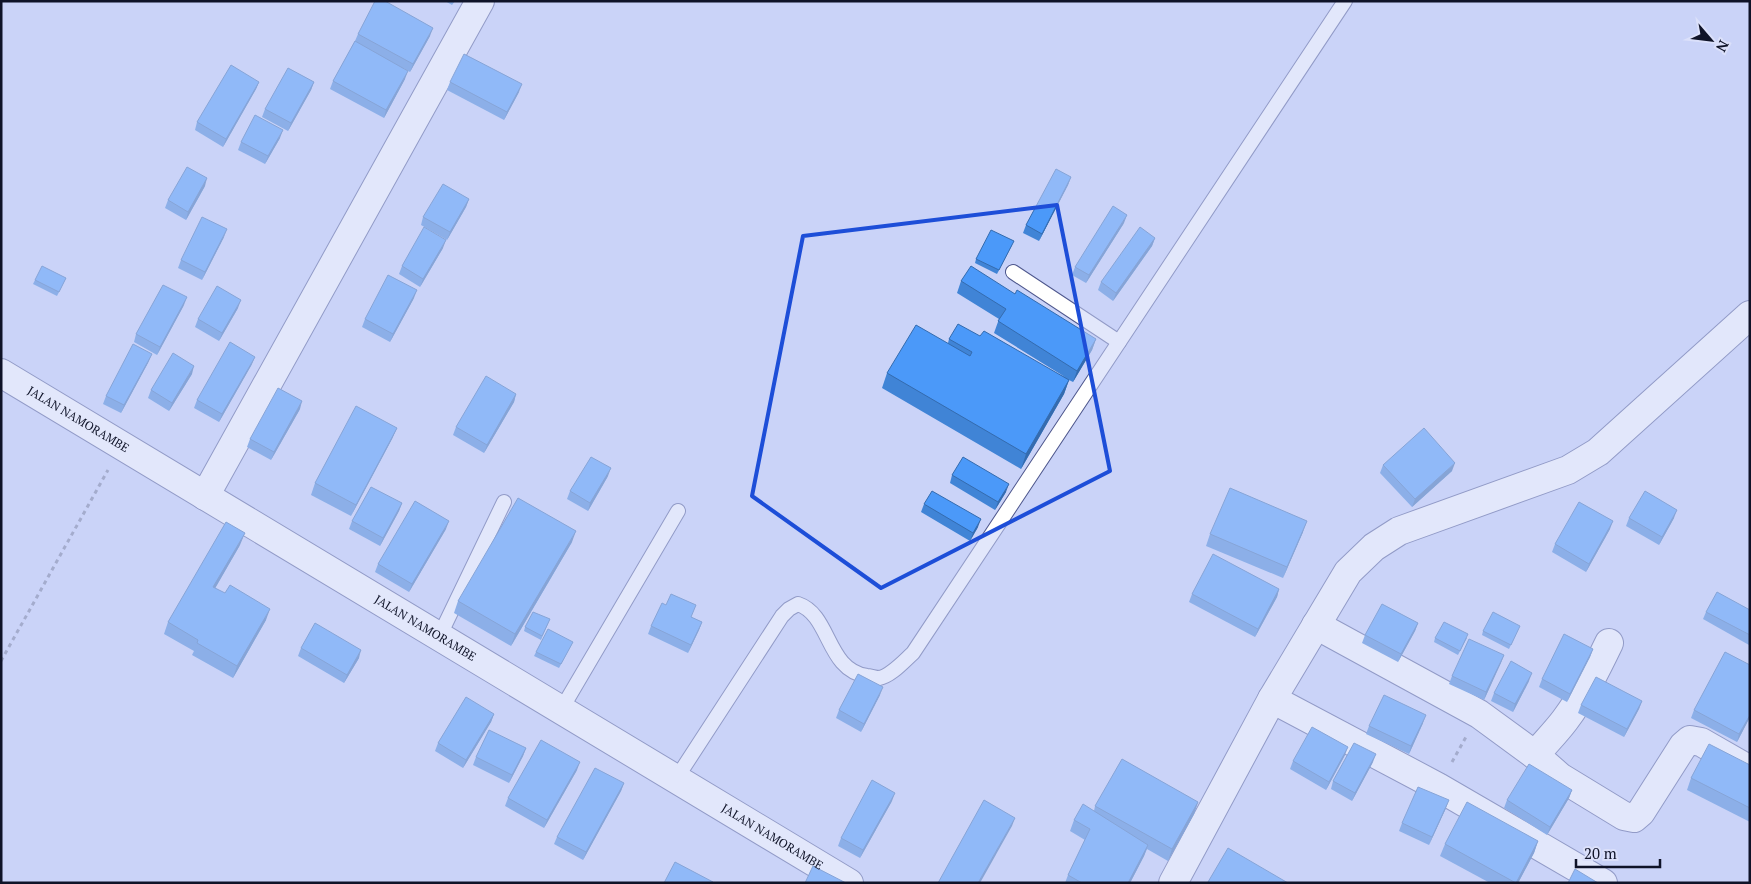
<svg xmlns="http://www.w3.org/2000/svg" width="1751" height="884" font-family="'PT Serif',serif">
  <rect width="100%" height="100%" fill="#cad3f8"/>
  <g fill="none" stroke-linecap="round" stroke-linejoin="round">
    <defs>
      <g id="lane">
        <path d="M1013,272L1119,342"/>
        <path d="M439,637L504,502"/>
        <path d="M561,710L678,511"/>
        <path d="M676,779L782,616L789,609L798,604C831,615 826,670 867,676C870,676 876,678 879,678C891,676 904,661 913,653L1345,1"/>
      </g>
      <g id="street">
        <path d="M205,496L480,1"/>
        <path d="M1316,625L1479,714L1535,755L1560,777L1624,816L1634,818L1641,812L1683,746L1690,740L1701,742L1750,770"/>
        <path d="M1272,699L1438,787L1603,883"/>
        <path d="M1535,755C1545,743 1556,732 1565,720C1583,696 1596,670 1609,643"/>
      </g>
      <g id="secondary">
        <path id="s1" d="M1,373L849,883"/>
        <path d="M1173,883L1272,699L1348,572L1374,547L1399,531L1568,470L1598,452L1750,315"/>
      </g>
    </defs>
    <use href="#lane" stroke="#4e578d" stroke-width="16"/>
    <use href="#street" stroke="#4e578d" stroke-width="30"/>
    <use href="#secondary" stroke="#4e578d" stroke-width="30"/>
    <g stroke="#767c9a" stroke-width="3" stroke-dasharray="4 4" stroke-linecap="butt">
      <path d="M1,661L108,470"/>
      <path d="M1452,762L1466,737"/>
    </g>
    <use href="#lane" stroke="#fff" stroke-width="14"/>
    <use href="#street" stroke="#fff" stroke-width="28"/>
    <use href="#secondary" stroke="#fff" stroke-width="28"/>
  </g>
  <g fill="#4084d6">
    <path d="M445,1H455L452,5Z"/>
    <path d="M358,34L430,36L410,72L403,68L405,79L384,118L330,89L333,81L355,41Z"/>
    <path d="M259,82L256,89L223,147L195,130L197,122Z"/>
    <path d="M314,82L311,90L288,131L262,117L265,109Z"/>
    <path d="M450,82L519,92L504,120L447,90Z"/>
    <path d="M280,138L265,164L238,150L241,142Z"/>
    <path d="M1071,177L1068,185L1039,241L1023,233L1026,225Z"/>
    <path d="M205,186L186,220L165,208L168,200Z"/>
    <path d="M469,199L466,207L447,240L421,225L423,217Z"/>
    <path d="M1124,223L1086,283L1072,275L1075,267Z"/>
    <path d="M224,237L202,280L178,268L181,260Z"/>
    <path d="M1155,238L1152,246L1113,301L1098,290L1101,282Z"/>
    <path d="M1012,245L997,274L975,263L976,259Z"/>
    <path d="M443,248L420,287L399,274L402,266Z"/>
    <path d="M66,278L57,296L33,284L35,280Z"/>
    <path d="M961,281L1015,294L1096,339L1092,350L1073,382L1069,380L1064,394L1021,469L882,388L887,373L948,343L949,339L980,336L1065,377L994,333L999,319L957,293Z"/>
    <path d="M414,298L390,342L362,327L365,319Z"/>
    <path d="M184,305L157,355L134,342L136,334Z"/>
    <path d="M238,308L219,341L195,327L198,319Z"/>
    <path d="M149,361L121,413L103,404L106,396Z"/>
    <path d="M252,364L219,422L194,408L197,400Z"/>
    <path d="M192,374L169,411L148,398L151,390Z"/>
    <path d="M516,394L514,402L484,453L453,435L456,427Z"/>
    <path d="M300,409L271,460L247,447L250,439Z"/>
    <path d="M397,428L392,439L351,516L311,495L315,483Z"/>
    <path d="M1383,465L1452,471L1412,507L1380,473Z"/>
    <path d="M952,475L1006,492L995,510L950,483Z"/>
    <path d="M608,476L588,511L567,499L570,491Z"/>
    <path d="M402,503L399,511L380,546L349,529L352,521Z"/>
    <path d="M924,504L978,527L970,541L921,512Z"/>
    <path d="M1629,518H1674L1659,545L1626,526Z"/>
    <path d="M446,529L409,592L375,572L378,564Z"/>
    <path d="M1610,529L1586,572L1552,552L1555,544Z"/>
    <path d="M1303,532L1283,578L1206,546L1210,534Z"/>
    <path d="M572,542L511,646L454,613L458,601Z"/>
    <path d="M240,545L215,588L266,620L233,678L192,655L194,651L164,634L168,622Z"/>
    <path d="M1279,589L1277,597L1255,637L1189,602L1192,594Z"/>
    <path d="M1750,610L1749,645L1703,619L1706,612Z"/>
    <path d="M691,617L702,622L699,630L688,653L648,634L651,626Z"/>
    <path d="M550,619L541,640L524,631L525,627Z"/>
    <path d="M1418,623L1415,631L1398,662L1362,643L1365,635Z"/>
    <path d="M1518,630L1509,649L1482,635L1483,631Z"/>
    <path d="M1435,638H1467L1458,655L1434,642Z"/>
    <path d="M573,642L559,668L534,656L536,652Z"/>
    <path d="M301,648L359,658L344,683L298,656Z"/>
    <path d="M1593,649L1590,657L1567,702L1539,687L1542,679Z"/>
    <path d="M1504,655L1484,700L1449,684L1452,676Z"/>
    <path d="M1529,681L1513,712L1491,701L1494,693Z"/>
    <path d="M880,695L861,732L836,718L839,710Z"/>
    <path d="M1642,701L1639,709L1624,737L1578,713L1581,705Z"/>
    <path d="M1694,710L1750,717L1737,742L1691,718Z"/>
    <path d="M494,714L491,722L463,768L435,751L438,743Z"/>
    <path d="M1423,723L1409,754L1366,734L1369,726Z"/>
    <path d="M526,748L523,756L509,783L473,765L476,757Z"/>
    <path d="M1345,755L1326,790L1290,769L1293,761Z"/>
    <path d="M1373,762L1352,801L1331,789L1333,781Z"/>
    <path d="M1750,765V822L1687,790L1691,778Z"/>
    <path d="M577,770L544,828L505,806L508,798Z"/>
    <path d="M624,783L621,791L583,860L554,844L557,837Z"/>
    <path d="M1572,790L1569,798L1547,835L1504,808L1507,800Z"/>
    <path d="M892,801L860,858L838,846L841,838Z"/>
    <path d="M1198,802L1194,814L1168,861L1147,849L1144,856L1130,883H1065L1068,875L1085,840L1070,831L1074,820L1094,811L1095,806Z"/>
    <path d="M1446,808L1429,845L1399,831L1402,823Z"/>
    <path d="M1538,841L1534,853L1518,883H1490L1440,856L1445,844Z"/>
  </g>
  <g fill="#346bae">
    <path d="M433,28L430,36L410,72L413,64Z"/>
    <path d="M408,71L405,79L384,118L386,110Z"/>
    <path d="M259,82L256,89L223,147L226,139Z"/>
    <path d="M314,82L311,90L288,131L291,123Z"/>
    <path d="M522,84L519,92L504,120L507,112Z"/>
    <path d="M283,130L280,138L265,164L268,156Z"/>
    <path d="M1071,177L1068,185L1039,241L1042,234Z"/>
    <path d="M207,178L205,186L186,220L188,212Z"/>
    <path d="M469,199L466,207L447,240L450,232Z"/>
    <path d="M1127,215L1124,223L1086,283L1089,275Z"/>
    <path d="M227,229L224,237L202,280L205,272Z"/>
    <path d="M1155,238L1152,246L1113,301L1116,293Z"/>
    <path d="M446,240L443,248L420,287L423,279Z"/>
    <path d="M417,290L414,298L390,342L393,334Z"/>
    <path d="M187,297L184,305L157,355L160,347Z"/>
    <path d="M241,300L238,308L219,341L222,333Z"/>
    <path d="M1096,339L1092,350L1073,382L1077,371Z"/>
    <path d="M152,354L149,361L121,413L124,405Z"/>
    <path d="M255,357L252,364L219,422L222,414Z"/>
    <path d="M194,366L192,374L169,411L172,403Z"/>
    <path d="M1069,380L1064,394L1021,469L1026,454Z"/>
    <path d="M516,394L514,402L484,453L487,445Z"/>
    <path d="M302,401L300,409L271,460L274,452Z"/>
    <path d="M397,428L392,439L351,516L356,505Z"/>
    <path d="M1455,463L1452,471L1412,507L1415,499Z"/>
    <path d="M611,468L608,476L588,511L590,503Z"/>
    <path d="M1009,484L1006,492L995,510L998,502Z"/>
    <path d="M402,503L399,511L380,546L383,538Z"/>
    <path d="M1677,510L1674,518L1659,545L1662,537Z"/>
    <path d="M981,519L978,527L970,541L973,533Z"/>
    <path d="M449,521L446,529L409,592L412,584Z"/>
    <path d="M1307,521L1303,532L1283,578L1287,567Z"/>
    <path d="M1613,521L1610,529L1586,572L1589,564Z"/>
    <path d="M576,531L572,542L511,646L515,634Z"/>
    <path d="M245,533L240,545L209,599L213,587Z"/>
    <path d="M1279,589L1277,597L1255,637L1258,629Z"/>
    <path d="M270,609L266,620L233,678L237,666Z"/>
    <path d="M702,622L699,630L688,653L691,645Z"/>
    <path d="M1418,623L1415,631L1398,662L1401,654Z"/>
    <path d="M1593,649L1590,657L1567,702L1570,694Z"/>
    <path d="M361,650L359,658L344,683L347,675Z"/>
    <path d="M1504,655L1501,663L1484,700L1486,692Z"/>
    <path d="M1532,673L1529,681L1513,712L1515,704Z"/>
    <path d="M883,687L880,695L861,732L864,724Z"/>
    <path d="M1642,701L1639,709L1624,737L1627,729Z"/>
    <path d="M494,714L491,722L463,768L466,760Z"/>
    <path d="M1426,715L1423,723L1409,754L1411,746Z"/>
    <path d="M1750,715V717L1737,742L1739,734Z"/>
    <path d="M1348,747L1345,755L1326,790L1329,782Z"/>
    <path d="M526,748L523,756L509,783L512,775Z"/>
    <path d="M1376,754L1373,762L1352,801L1355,793Z"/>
    <path d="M580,762L577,770L544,828L547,820Z"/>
    <path d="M624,783L621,791L583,860L586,852Z"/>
    <path d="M1572,790L1569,798L1547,835L1550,827Z"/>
    <path d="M895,793L892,801L860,858L863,850Z"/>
    <path d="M1449,800L1446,808L1429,845L1432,837Z"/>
    <path d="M1198,802L1194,814L1168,861L1172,849Z"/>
    <path d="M1015,818L1012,826L980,883H978Z"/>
    <path d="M1538,841L1534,853L1518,883H1516Z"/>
    <path d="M1148,845L1144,856L1130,883H1128Z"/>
  </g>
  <g fill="#4b99f9" stroke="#346bae">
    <path d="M375,1H385L433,28L413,64L358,34Z"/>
    <path d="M355,41L408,71L386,110L333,81Z"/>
    <path d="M464,54L522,84L507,112L450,82Z"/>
    <path d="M231,65L259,82L226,139L197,122Z"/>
    <path d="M288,68L314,82L291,123L265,109Z"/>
    <path d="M255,115L283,130L268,156L241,142Z"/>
    <path d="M187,167L207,178L188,212L168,200Z"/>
    <path d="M1056,169L1071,177L1042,234L1026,225Z"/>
    <path d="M443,184L469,199L450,232L423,217Z"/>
    <path d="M1113,206L1127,215L1089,275L1075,267Z"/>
    <path d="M202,217L227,229L205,272L181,260Z"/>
    <path d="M424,227L446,240L423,279L402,266Z"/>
    <path d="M1140,227L1155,238L1116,293L1101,282Z"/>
    <path d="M991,230L1014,241L999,270L976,259Z"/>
    <path d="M42,266L66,278L59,292L35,280Z"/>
    <path d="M971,266L1015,294L1017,290L1096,339L1077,371L998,321L1006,309L961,281Z"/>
    <path d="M388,275L417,290L393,334L365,319Z"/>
    <path d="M163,285L187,297L160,347L136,334Z"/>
    <path d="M217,286L241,300L222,333L198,319Z"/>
    <path d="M958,324L980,336L984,331L1069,380L1026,454L887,373L916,325L970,356L972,352L949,339Z"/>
    <path d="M230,342L255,357L222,414L197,400Z"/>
    <path d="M133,344L152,354L124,405L106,396Z"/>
    <path d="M173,353L194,366L172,403L151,390Z"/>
    <path d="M486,376L516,394L487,445L456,427Z"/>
    <path d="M278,388L302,401L274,452L250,439Z"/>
    <path d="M356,406L397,428L356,505L315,483Z"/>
    <path d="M1424,428L1455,463L1415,499L1383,465Z"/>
    <path d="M591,457L611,468L590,503L570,491Z"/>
    <path d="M963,457L1009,484L998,502L952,475Z"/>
    <path d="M371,487L402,503L383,538L352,521Z"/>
    <path d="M1230,488L1307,521L1287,567L1210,534Z"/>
    <path d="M932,491L981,519L973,533L924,504Z"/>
    <path d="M1645,491L1677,510L1662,537L1629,518Z"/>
    <path d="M518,498L576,531L515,634L458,601Z"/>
    <path d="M415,501L449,521L412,584L378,564Z"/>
    <path d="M1579,502L1613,521L1589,564L1555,544Z"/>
    <path d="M226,522L245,533L213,587L225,593L230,585L270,609L237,666L197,643L198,640L168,622Z"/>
    <path d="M1213,554L1279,589L1258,629L1192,594Z"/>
    <path d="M1717,592L1750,610V635L1706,612Z"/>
    <path d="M671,594L696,605L691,617L702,622L691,645L651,626L662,603L666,605Z"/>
    <path d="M1382,604L1418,623L1401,654L1365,635Z"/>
    <path d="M533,612L550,619L542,636L525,627Z"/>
    <path d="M1493,612L1520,626L1511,645L1483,631Z"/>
    <path d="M1444,622L1468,634L1460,651L1435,638Z"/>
    <path d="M315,623L361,650L347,675L301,648Z"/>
    <path d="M548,629L573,642L561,664L536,652Z"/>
    <path d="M1564,634L1593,649L1570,694L1542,679Z"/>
    <path d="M1469,639L1504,655L1486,692L1452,676Z"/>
    <path d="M1725,652L1750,665V715L1739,734L1694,710Z"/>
    <path d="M1511,661L1532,673L1515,704L1494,693Z"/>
    <path d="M858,674L883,687L864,724L839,710Z"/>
    <path d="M1596,677L1642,701L1627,729L1581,705Z"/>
    <path d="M1384,695L1426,715L1411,746L1369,726Z"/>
    <path d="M466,697L494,714L466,760L438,743Z"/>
    <path d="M1312,727L1348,747L1329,782L1293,761Z"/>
    <path d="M489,730L526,748L512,775L476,757Z"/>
    <path d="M541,740L580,762L547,820L508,798Z"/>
    <path d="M1354,743L1376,754L1355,793L1333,781Z"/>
    <path d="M1709,744L1750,765V808L1691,778Z"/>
    <path d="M1122,759L1198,802L1172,849L1095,806Z"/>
    <path d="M1529,764L1572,790L1550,827L1507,800Z"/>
    <path d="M595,768L624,783L586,852L557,837Z"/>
    <path d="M872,780L895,793L863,850L841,838Z"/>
    <path d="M1418,787L1449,800L1432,837L1402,823Z"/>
    <path d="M984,800L1015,818L978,883H938Z"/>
    <path d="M1467,802L1538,841L1516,883L1445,844Z"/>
    <path d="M1083,804L1148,845L1128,883H1082L1068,875L1090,829L1074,820Z"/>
    <path d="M1228,848L1288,883H1210L1208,882Z"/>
    <path d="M675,862L713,882V883H664Z"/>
    <path d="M813,866L846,883H805Z"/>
    <path d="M1575,869L1598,883H1568Z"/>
  </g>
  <path d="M0 0H1751V884H0ZM1057,205L1110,471L881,588L752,496L803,236Z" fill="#cad3f8" fill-opacity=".55" fill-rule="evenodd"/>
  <path fill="none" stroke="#1d4ed8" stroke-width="4" stroke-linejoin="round" d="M1057,205L1110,471L881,588L752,496L803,236Z"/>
  <g text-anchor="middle" stroke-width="4" stroke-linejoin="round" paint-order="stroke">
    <g font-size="12" fill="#0f1328" stroke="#dbe0fa">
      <text dy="4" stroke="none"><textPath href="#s1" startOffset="90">JALAN NAMORAMBE</textPath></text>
      <text dy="4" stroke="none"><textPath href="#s1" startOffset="495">JALAN NAMORAMBE</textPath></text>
      <text dy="4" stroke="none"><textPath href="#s1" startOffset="900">JALAN NAMORAMBE</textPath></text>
    </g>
  </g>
  <rect width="1751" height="884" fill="none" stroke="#0f1328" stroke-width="5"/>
  <g transform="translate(1711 40) rotate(118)" stroke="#dbe0fa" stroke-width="4" paint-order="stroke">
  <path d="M0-4L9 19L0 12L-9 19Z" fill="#0f1328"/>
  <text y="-8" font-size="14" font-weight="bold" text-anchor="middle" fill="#0f1328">N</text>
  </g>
  <path d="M1576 859v8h84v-8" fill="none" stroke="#0f1328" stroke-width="2.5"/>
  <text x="1584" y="859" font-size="15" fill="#0f1328" stroke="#dbe0fa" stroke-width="4" paint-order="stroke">20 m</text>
</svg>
